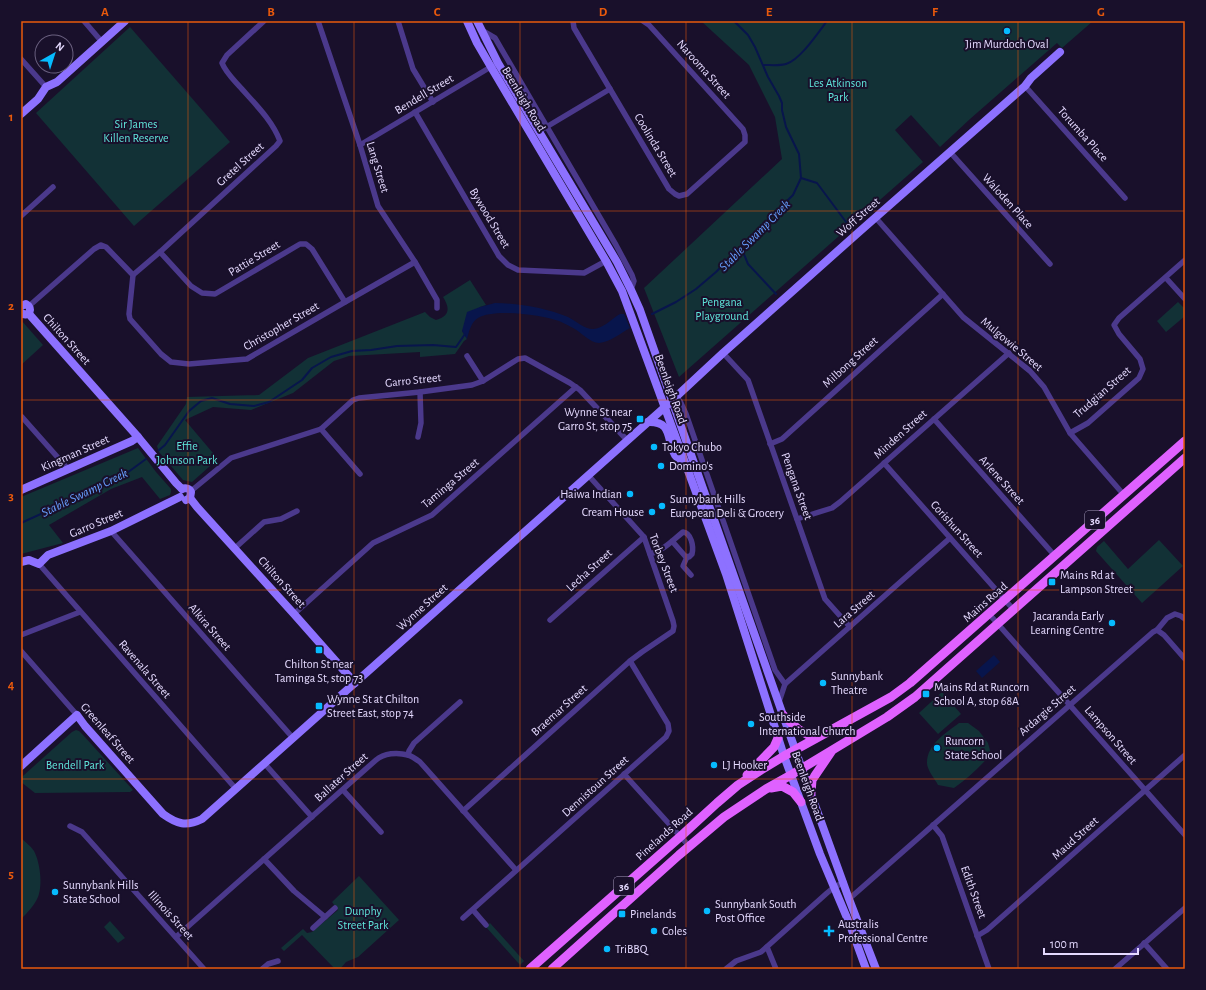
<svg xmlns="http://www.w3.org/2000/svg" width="1206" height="990" font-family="'Alegreya Sans',sans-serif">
  <rect width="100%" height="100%" fill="#19102b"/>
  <g fill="#123136">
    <path d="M701,21H1093L1062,48L1057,43L970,119L940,147L911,115L895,130L923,162L679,377L644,288L782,159L775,117L749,65Z"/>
    <path d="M130,27L230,142L134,226L36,113Z"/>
    <path d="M470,280L486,305L480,307L462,331L467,339L464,341L455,354L420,357V352L349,356L334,361L293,393L251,410L213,407L185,420L218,459L192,482L183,480L159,452L157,446L186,404L187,397L259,395L308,358L425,312L430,317L436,320C450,316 450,308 443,297Z"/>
    <path d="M1178,302L1185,309V316L1166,332L1157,321Z"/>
    <path d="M21,320L43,345L21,365Z"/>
    <path d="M138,448L156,472L171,489V492L170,495L160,499L142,477L111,489L49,525L63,543L21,554V497Z"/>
    <path d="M1159,540L1183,566L1142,603L1096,551L1097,547L1104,541L1128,569Z"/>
    <path d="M942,692L961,714L938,734L919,713Z"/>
    <path d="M959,723H968L979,731L988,743L991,754C980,767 968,778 954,788L938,785C935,779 927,770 927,763C927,744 946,733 959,723Z"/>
    <path d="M76,730L79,731L83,735L133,790L130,792L35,793L21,782V778L24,775L72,732Z"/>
    <path d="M21,838C25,842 31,846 34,851C40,862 43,885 38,897C34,906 28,912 21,919Z"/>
    <path d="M359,876L399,920L358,957L346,962L340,969H335L302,935L284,951L281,948L303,929L307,933L312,932L338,910L332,902Z"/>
    <path d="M110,921L125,938L118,943L104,927Z"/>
    <path d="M490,923L524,961L520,965L486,927Z"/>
  </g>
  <g fill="#08154c">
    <path d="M495,303C518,303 547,308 568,317C576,321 584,329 593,329C603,329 611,319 620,314H624L630,328C621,333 610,342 599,343C590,343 581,332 573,328C569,326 564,323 559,321C542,315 494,308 478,318C471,322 469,332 467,339L462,331L467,312L480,307Z"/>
    <path d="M994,655L1000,662L982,678L976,671Z"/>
  </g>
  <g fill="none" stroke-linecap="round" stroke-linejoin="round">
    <g stroke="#08154c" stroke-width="2">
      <path d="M764,65C771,65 779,66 786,64C800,60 818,33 827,21"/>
      <path d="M801,178L817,183L852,230"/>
      <path d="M741,247L748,264L776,294"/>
      <path d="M652,314L676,302L696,289L716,272L793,195L801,178L799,154L786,127L782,110V103L779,96L768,77L755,47L748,35L734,21"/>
      <path d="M159,450L165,445L189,411L201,401L212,398L230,404L254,406L269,402L302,380L312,368L331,357L352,351L371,350L397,346L433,345L456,347L465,334"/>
      <path d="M21,523L120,478L146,459"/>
    </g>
    <g stroke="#4b398c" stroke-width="5.5">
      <path d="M84,21L102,42"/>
      <path d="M318,21L360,145L378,206L415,262L437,300V308"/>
      <path d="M398,21L413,69L433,102"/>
      <path d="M573,21L574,28L669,189L675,194L679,196L687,194L745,142V135L743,129L649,25L643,21"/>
      <path d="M483,31L495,38L616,245L632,275L634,281L631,290"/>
      <path d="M21,59L46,87"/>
      <path d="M1025,86L1125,198"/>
      <path d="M415,112L499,256L508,265L518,270L584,273L606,261"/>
      <path d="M543,129L610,89"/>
      <path d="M360,145L494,65"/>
      <path d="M950,152L1050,264"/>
      <path d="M21,216L53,187"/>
      <path d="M875,217L963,317L1030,371L1044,387L1070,433L1124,495"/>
      <path d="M160,252L191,286L202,293L215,294L300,244H306L312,249L345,302"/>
      <path d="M133,275L160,252L276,146L280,141C272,120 255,104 241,88C234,80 226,73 222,63L227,55L264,21"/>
      <path d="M1166,278L1185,299"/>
      <path d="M29,306L94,249L101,245L106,247L133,275L129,314L130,319L161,354L171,362L189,364L247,359L345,302L415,262"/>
      <path d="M723,353L748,380L825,599L850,627"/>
      <path d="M467,356L483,381"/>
      <path d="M673,395L680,401L686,414L775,670L785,684"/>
      <path d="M22,417L68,469"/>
      <path d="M934,419L1055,556"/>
      <path d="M321,429L360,474"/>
      <path d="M1070,433L1088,423L1139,378L1143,369L1140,359L1119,334L1114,325L1119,318L1185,260"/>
      <path d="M418,437L421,423L420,392"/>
      <path d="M770,444L782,439L943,294"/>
      <path d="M884,463L1013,609"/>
      <path d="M191,491L231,458L321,429L353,400L359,398L420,392L472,385L483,381L518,359L525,358L570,383L580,390L627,440"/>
      <path d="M797,519L832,508L840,502L1009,353"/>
      <path d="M111,531L293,738"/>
      <path d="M235,548L264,522L281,519L297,511"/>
      <path d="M650,554C664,550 672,541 683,532C691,533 694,546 692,554L689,557L685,556L672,541"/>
      <path d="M687,557L683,566L691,575"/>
      <path d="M39,564L236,789"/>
      <path d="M294,614L373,543L432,515L576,387"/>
      <path d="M989,614L1185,835"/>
      <path d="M550,620L644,537"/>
      <path d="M1157,630L1167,618L1175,614L1181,616L1185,619"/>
      <path d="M21,635L80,612"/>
      <path d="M21,651L77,715"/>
      <path d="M779,702L785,684L950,538"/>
      <path d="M408,755L409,751L414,743L460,702"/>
      <path d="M264,763L312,817"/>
      <path d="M624,774L689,846"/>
      <path d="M343,790L381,832"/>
      <path d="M463,811L630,661L642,652L673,631L674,626L673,621L644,537L588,475"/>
      <path d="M933,825L942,836L989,969"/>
      <path d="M70,826L82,832L204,969"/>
      <path d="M264,859L294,891L325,917"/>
      <path d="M849,899L1153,632L1157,630L1164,635L1185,659"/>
      <path d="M473,910L486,925"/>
      <path d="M463,918L666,737L669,731L668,724L630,661"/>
      <path d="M313,928L335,908"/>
      <path d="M977,936L987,930L1185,755"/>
      <path d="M176,937L376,760C384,753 397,752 408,755C412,756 416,759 420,762L516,870"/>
      <path d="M1144,943L1167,969"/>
      <path d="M767,947L776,969"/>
      <path d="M262,969L268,964L278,961"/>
      <path d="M726,969L736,961L761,952L827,893L833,888L844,882"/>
      <path d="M1115,969L1185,908"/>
    </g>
    <g stroke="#8d71ff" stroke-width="8">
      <path d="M467,21L477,43L491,67L606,261L622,291L726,574L784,756L820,854L850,925L866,969"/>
      <path d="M477,21L498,63L617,262L631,290L640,310L802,769L849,899L876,969"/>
      <path d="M21,114L38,99L46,87L57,82L125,21"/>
      <path d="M21,306L26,304C34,308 29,318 21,313"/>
      <path d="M29,314L138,437L176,483L182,489"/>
      <path d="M648,422C673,421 666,439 675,455C677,458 682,461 685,463"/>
      <path d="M182,489C186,487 190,489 191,492L190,498L186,500"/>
      <path d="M21,490L132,441L138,437"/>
      <path d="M190,498L197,507L294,614L355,683"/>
      <path d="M21,562L29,560L39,564L48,555L111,531L180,497"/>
      <path d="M21,766L77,715L85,726L163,814C177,824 186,827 202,819L665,407L723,353L859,232L1025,86L1031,78L1060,52"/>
    </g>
    <g stroke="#df61ff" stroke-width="9">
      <path d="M783,715L798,729L808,735H821"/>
      <path d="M747,775L774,747L778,738"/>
      <path d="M771,788L782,786L793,792L801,802"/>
      <path d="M811,793L812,780L831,752"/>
      <path d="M530,969L681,836L717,803L738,785L761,770L784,756L891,697L910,683L1185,441"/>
      <path d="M552,969L679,855L724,817L766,789L791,775L887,717L915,697L1185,458"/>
    </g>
    <path stroke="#06bbff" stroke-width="2" stroke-dasharray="6 5" stroke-linecap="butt" d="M1184,21L1185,22"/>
  </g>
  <path fill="none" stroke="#e8590c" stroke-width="1" stroke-opacity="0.55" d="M188,21V969M354,21V969M520,21V969M686,21V969M852,21V969M1018,21V969M21,211H1185M21,400H1185M21,590H1185M21,779H1185"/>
  <g fill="#06bbff" stroke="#19102b" stroke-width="1.5">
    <circle cx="1007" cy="31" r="4"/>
    <rect x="636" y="415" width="8" height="8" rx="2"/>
    <circle cx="654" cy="447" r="4"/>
    <circle cx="661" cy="466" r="4"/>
    <circle cx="630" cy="494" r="4"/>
    <circle cx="662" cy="506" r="4"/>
    <circle cx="652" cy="512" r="4"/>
    <rect x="1048" y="578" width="8" height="8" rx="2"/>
    <circle cx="1112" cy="623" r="4"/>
    <rect x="315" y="646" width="8" height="8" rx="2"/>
    <circle cx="823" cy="683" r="4"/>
    <rect x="922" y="690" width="8" height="8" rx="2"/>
    <rect x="315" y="702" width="8" height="8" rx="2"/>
    <circle cx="751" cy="724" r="4"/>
    <circle cx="937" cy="748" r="4"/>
    <circle cx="714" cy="765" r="4"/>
    <circle cx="55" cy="892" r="4"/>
    <circle cx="707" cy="911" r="4"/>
    <rect x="618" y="910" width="8" height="8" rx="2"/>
    <circle cx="654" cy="931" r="4"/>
    <path d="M827 925h4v4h4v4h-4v4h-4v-4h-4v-4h4z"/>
    <circle cx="607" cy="949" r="4"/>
  </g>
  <g text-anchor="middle" stroke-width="4" stroke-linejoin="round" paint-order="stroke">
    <g fill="#19102b" stroke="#a89dbf" stroke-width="1">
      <rect x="1085" y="511" width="20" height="18" rx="3"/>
      <rect x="614" y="877" width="20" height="18" rx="3"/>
    </g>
    <g font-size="11" font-weight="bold" fill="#e5daff">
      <text x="1095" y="524">36</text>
      <text x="624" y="890">36</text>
    </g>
    <g font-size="12" fill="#e5daff" stroke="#19102b" text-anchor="start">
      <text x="1007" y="48" text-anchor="middle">Jim Murdoch Oval</text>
      <text x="632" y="416" text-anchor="end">Wynne St near<tspan x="632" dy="14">Garro St, stop 75</tspan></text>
      <text x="662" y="451">Tokyo Chubo</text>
      <text x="669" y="470">Domino's</text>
      <text x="622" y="498" text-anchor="end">Haiwa Indian</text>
      <text x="670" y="503">Sunnybank Hills<tspan x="670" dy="14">European Deli &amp; Grocery</tspan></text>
      <text x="644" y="516" text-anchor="end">Cream House</text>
      <text x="1060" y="579">Mains Rd at<tspan x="1060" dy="14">Lampson Street</tspan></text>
      <text x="1104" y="620" text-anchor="end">Jacaranda Early<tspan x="1104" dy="14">Learning Centre</tspan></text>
      <text x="319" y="668" text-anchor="middle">Chilton St near<tspan x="319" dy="14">Taminga St, stop 73</tspan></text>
      <text x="831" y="680">Sunnybank<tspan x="831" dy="14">Theatre</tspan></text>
      <text x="934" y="691">Mains Rd at Runcorn<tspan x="934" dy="14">School A, stop 68A</tspan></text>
      <text x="327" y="703">Wynne St at Chilton<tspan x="327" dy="14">Street East, stop 74</tspan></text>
      <text x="759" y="721">Southside<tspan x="759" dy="14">International Church</tspan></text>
      <text x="945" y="745">Runcorn<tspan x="945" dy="14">State School</tspan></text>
      <text x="722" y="769">LJ Hooker</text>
      <text x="63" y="889">Sunnybank Hills<tspan x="63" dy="14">State School</tspan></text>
      <text x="715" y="908">Sunnybank South<tspan x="715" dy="14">Post Office</tspan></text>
      <text x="630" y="918">Pinelands</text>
      <text x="838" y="928">Australis<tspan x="838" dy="14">Professional Centre</tspan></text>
      <text x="662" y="935">Coles</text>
      <text x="615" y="953">TriBBQ</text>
    </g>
    <g font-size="12" fill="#e5daff" stroke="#19102b">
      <text transform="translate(704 69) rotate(48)" y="4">Narooma Street</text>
      <text transform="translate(424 94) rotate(-31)" y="4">Bendell Street</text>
      <text transform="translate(524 99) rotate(59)" y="4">Beenleigh Road</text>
      <text transform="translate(1083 134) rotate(48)" y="4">Torumba Place</text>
      <text transform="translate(656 145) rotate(59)" y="4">Coolinda Street</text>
      <text transform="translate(240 164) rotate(-42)" y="4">Gretel Street</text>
      <text transform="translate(378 167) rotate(73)" y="4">Lang Street</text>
      <text transform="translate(1008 201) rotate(48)" y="4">Waloden Place</text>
      <text transform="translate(858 217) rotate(-41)" y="4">Woff Street</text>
      <text transform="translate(490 218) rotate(59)" y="4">Bywood Street</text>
      <text transform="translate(254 258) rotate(-31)" y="4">Pattie Street</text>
      <text transform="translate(281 326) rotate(-30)" y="4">Christopher Street</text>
      <text transform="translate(67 339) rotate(48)" y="4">Chilton Street</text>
      <text transform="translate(1012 344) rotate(40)" y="4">Mulgowie Street</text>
      <text transform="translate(850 362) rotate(-42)" y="4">Milbong Street</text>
      <text transform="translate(413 380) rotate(-6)" y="4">Garro Street</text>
      <text transform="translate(671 389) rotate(70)" y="4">Beenleigh Road</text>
      <text transform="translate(1102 392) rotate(-41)" y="4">Trudgian Street</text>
      <text transform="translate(900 434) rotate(-42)" y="4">Minden Street</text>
      <text transform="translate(75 453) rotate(-24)" y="4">Kingman Street</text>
      <text transform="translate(1002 480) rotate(48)" y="4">Arlene Street</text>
      <text transform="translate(450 483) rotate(-40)" y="4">Taminga Street</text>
      <text transform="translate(797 486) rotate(70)" y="4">Pengana Street</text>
      <text transform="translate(96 523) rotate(-23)" y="4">Garro Street</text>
      <text transform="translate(957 529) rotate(48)" y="4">Corishun Street</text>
      <text transform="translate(664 563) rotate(69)" y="4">Torbey Street</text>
      <text transform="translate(589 570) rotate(-42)" y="4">Lecha Street</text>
      <text transform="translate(282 582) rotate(48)" y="4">Chilton Street</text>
      <text transform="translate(985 602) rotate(-41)" y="4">Mains Road</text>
      <text transform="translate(422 607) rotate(-42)" y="4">Wynne Street</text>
      <text transform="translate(854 609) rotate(-41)" y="4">Lara Street</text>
      <text transform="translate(210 627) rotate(49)" y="4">Alkira Street</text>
      <text transform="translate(145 669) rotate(49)" y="4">Ravenala Street</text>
      <text transform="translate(559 710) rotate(-42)" y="4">Braemar Street</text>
      <text transform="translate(1047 710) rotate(-41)" y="4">Ardargie Street</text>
      <text transform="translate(108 733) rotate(49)" y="4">Greenleaf Street</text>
      <text transform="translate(1111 735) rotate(49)" y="4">Lampson Street</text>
      <text transform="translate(341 777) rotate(-42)" y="4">Ballater Street</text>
      <text transform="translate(595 786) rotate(-42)" y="4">Dennistoun Street</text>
      <text transform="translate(808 786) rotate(70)" y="4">Beenleigh Road</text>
      <text transform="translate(664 834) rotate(-42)" y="4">Pinelands Road</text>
      <text transform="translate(1075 838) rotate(-42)" y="4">Maud Street</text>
      <text transform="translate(974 892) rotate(70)" y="4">Edith Street</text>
      <text transform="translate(171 915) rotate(48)" y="4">Illinois Street</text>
    </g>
    <g font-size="12" fill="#5fe6db" stroke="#19102b">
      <text x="838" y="87">Les Atkinson<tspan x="838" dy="14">Park</tspan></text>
      <text x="136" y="128">Sir James<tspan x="136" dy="14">Killen Reserve</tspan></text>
      <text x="722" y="306">Pengana<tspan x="722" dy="14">Playground</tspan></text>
      <text x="187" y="450">Effie<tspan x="187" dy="14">Johnson Park</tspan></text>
      <text x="75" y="769">Bendell Park</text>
      <text x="363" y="915">Dunphy<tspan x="363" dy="14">Street Park</tspan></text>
    </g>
    <g font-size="13" font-style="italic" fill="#689fff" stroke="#19102b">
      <text transform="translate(754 235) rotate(-45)" y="5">Stable Swamp Creek</text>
      <text transform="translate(84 492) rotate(-26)" y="5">Stable Swamp Creek</text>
    </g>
  </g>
  <rect width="1206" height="990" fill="none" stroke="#19102b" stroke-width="44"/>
  <g transform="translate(54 54) rotate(39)"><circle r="19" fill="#19102b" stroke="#6b6180"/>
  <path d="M0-3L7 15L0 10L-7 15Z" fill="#06bbff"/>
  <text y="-6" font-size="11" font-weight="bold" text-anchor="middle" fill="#e5daff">N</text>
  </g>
  <path d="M1044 948v6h94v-6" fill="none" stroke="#e5daff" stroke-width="2"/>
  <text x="1050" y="948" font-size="12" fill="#e5daff" stroke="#19102b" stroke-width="3" paint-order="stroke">100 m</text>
  <rect x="22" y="22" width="1162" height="946" fill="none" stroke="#e8590c" stroke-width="1.5"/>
  <g font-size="13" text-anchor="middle" font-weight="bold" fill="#e8590c">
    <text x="105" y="16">A</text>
    <text x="271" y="16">B</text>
    <text x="437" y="16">C</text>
    <text x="603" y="16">D</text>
    <text x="769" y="16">E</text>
    <text x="935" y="16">F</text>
    <text x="1101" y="16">G</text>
    <text x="11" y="121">1</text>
    <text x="11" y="310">2</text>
    <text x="11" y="500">3</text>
    <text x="11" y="689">4</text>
    <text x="11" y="878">5</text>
  </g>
</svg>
